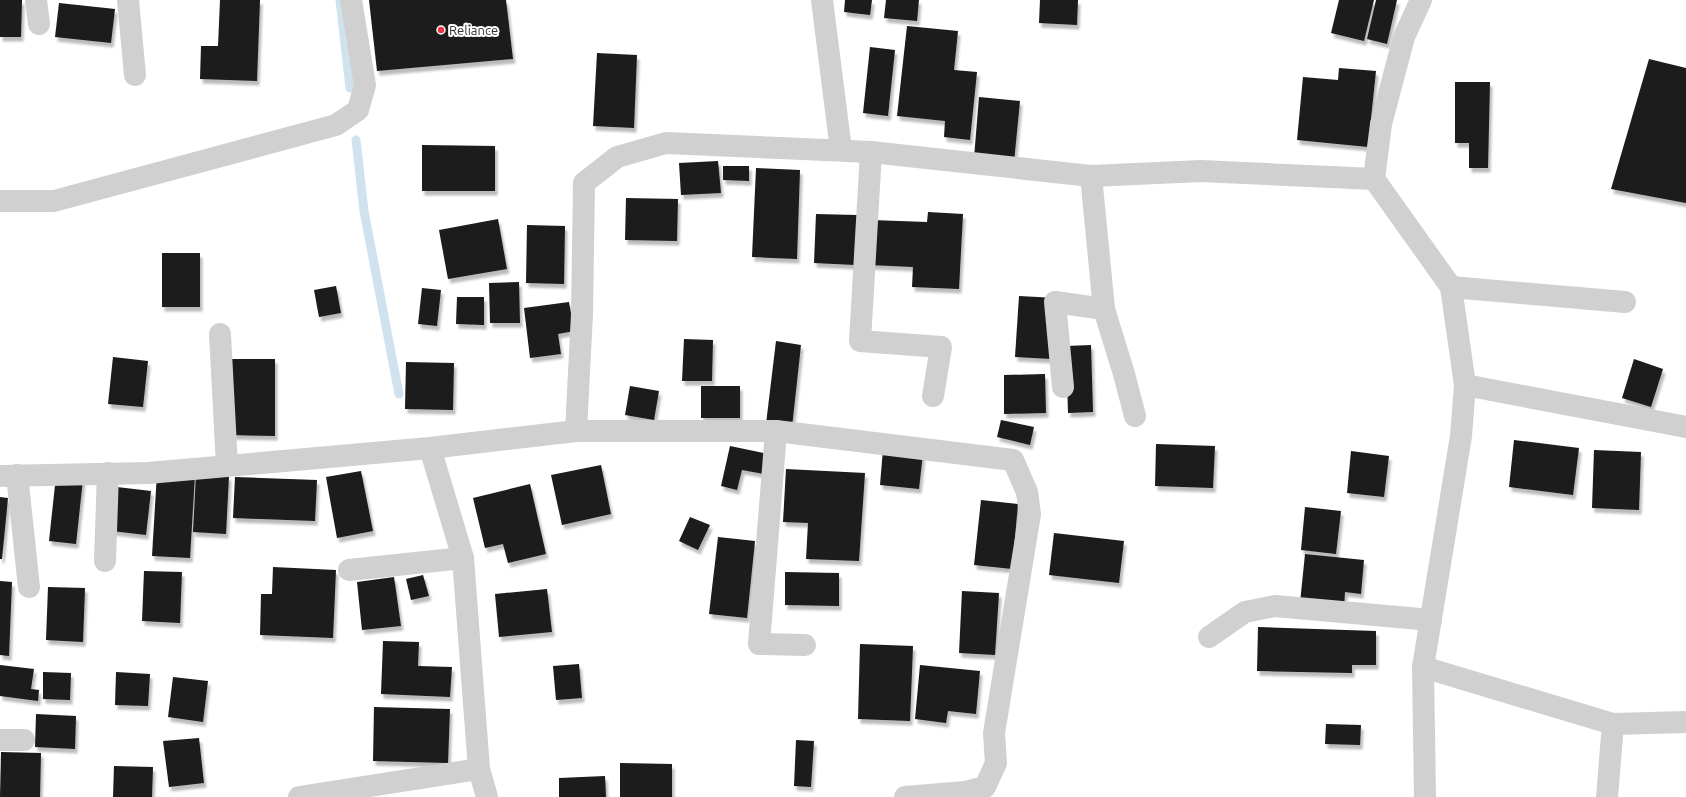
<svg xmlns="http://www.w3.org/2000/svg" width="1686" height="797" font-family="Ubuntu,sans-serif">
  <defs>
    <filter id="shadow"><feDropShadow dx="2.5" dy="4.5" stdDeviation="1" flood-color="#0004"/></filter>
  </defs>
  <rect width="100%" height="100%" fill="#fff"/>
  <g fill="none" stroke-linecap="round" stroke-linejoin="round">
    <g stroke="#cfe2ee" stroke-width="9">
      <path d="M340,0L350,88"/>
      <path d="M356,140L364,211L399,394"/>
    </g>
  </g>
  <g fill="#1a1a1a" filter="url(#shadow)">
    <path d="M0,0H22L21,37H0Z"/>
    <path d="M220,0H260L257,81L200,79L201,46H218Z"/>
    <path d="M369,0H506L513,59L377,71Z"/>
    <path d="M845,0H872L870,15L844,12Z"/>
    <path d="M886,0H919L917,21L884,18Z"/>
    <path d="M1040,0H1078L1077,25L1039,23Z"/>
    <path d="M1339,0H1374L1364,41L1331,33Z"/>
    <path d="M1376,0H1397L1387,44L1367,39Z"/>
    <path d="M59,3L115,9L111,43L55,37Z"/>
    <path d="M907,26L958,31L954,70L977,72L970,140L944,137L945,121L897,116Z"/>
    <path d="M870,47L895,50L888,116L863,113Z"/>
    <path d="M597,53L637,55L634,128L593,126Z"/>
    <path d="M1649,59L1686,68V203L1611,189Z"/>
    <path d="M1339,68L1376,71L1368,147L1297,140L1303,77L1338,80Z"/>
    <path d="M1455,82H1490L1488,168H1469V143H1455Z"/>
    <path d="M979,97L1020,101L1014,162L974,158Z"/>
    <path d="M422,145L495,146V191H422Z"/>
    <path d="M718,161L721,193L681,195L679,163Z"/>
    <path d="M723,166H749V181L723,180Z"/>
    <path d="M756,168L800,170L797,259L752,257Z"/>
    <path d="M626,198L678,199L677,241L625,240Z"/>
    <path d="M928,212L963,214L959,289L912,287L913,267L869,265L871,220L927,222Z"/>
    <path d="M816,214L857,215L855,265L814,263Z"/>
    <path d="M498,219L507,269L448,279L439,230Z"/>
    <path d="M527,225L565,226L564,284L526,283Z"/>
    <rect x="162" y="253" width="38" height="54"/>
    <path d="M519,282L520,323H490L489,283Z"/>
    <path d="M336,286L341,313L319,317L314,290Z"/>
    <path d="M422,288L441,290L437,326L418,324Z"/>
    <path d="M1019,296L1056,298L1052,359L1015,357Z"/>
    <path d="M457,297H484V325L456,324Z"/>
    <path d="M569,302L574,331L558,334L561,354L530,358L524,308Z"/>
    <path d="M684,339L713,340L712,381H682Z"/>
    <path d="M776,341L801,345L792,427L766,424Z"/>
    <path d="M1091,345L1093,412L1068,413L1066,346Z"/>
    <path d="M113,357L148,361L143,407L108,404Z"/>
    <path d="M229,359H275V436L229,435Z"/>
    <path d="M1634,359L1663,369L1651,407L1622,398Z"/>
    <path d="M406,362L454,363L453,410L405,409Z"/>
    <path d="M1045,374L1046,413L1004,414V375Z"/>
    <path d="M630,386L659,391L654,420L625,415Z"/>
    <rect x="701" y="386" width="39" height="32"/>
    <path d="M1001,420L1034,427L1030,445L997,437Z"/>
    <path d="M1514,440L1579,448L1573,495L1509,487Z"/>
    <path d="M1156,444L1215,446L1213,488L1155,486Z"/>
    <path d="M730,446L768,454L764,474L742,470L737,490L721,486Z"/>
    <path d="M883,449L923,453L919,489L880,485Z"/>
    <path d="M1594,450L1641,452L1639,510L1592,508Z"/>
    <path d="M1351,451L1389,456L1384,497L1347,493Z"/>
    <path d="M601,465L611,514L562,525L551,475Z"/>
    <path d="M786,469L865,473L859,561L806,559L808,523L783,522Z"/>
    <path d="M361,471L373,531L337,538L326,477Z"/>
    <path d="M157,473L195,475L190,558L152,556Z"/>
    <path d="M196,474L229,476L226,534L193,532Z"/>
    <path d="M56,476L83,479L76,544L49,541Z"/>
    <path d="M235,477L317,480L315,521L233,518Z"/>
    <path d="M530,484L546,554L508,563L503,544L485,548L473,498Z"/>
    <path d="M117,487L151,491L146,535L112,531Z"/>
    <path d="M0,497L8,498L2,559H0Z"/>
    <path d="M981,500L1018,504L1012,569L974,565Z"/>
    <path d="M1305,507L1341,511L1336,554L1301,550Z"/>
    <path d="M690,517L710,525L698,550L679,541Z"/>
    <path d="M1054,533L1124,541L1119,583L1049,575Z"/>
    <path d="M718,537L755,541L747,618L709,614Z"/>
    <path d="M1305,554L1364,560L1361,594L1345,592L1344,607L1300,603Z"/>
    <path d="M273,567L336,570L333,638L260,635L261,594H272Z"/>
    <path d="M144,571L182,572L180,623L142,621Z"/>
    <path d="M785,572L839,573V606L785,605Z"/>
    <path d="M423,575L429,596L411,600L406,579Z"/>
    <path d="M394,577L401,626L362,630L357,582Z"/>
    <path d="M0,581L12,582L9,656L0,655Z"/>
    <path d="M48,587L85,588L83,642L46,640Z"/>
    <path d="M547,589L552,632L499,637L495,594Z"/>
    <path d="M962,591L999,593L995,655L959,653Z"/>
    <path d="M1258,627L1376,631V665H1352V673L1257,671Z"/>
    <path d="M383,641L419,642L418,666L452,667L450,697L381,694Z"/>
    <path d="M860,644L913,646L910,721L858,719Z"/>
    <path d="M579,664L582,698L556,700L553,666Z"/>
    <path d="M0,665L34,669L31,689L39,690L38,701L0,696Z"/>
    <path d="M920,665L980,671L976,714L948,711L946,723L915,719Z"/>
    <path d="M43,672L71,673L70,700L43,699Z"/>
    <path d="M116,672L150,674L148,706L115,705Z"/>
    <path d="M173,677L208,681L203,722L168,717Z"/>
    <path d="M374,707L450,709L448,763L373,761Z"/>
    <path d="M36,714L76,716L75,749L35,747Z"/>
    <path d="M1326,724L1361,725L1360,745L1325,744Z"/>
    <path d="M199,738L204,783L169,787L163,741Z"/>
    <path d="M796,740L814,741L811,787L794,786Z"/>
    <path d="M1,752L41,753L40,797H0Z"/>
    <path d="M620,763L672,764V797H620Z"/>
    <path d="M114,766L153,767L152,797H113Z"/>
    <path d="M605,776L606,797H559V778Z"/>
  </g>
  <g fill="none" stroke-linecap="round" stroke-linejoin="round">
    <g stroke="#d0d0d0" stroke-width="22">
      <path d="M36,0L39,24"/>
      <path d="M128,0L135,75"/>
      <path d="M822,0L841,150"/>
      <path d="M1421,0L1404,37L1381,124L1374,179L1451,287L1465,385L1461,436L1423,667L1425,797"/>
      <path d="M871,152L860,341L941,347L933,396"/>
      <path d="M1091,176L1104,309L1124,374L1135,416"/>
      <path d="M0,201H54L336,125L358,110L365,85L351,0"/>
      <path d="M1451,287L1625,302"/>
      <path d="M220,334L227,466"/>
      <path d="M1465,385L1686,427"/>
      <path d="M1063,387L1055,302L1104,309"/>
      <path d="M576,431H776L1013,460L1027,492L1030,514L994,733L996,763L985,787L965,792L905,797"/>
      <path d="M776,431L759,644L805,645"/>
      <path d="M430,448L463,558L479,769L487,797"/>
      <path d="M17,475L29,587"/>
      <path d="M0,476L148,473L430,448L576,431L582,314L584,183L617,157L666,143L871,152L1091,176L1201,171L1374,179"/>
      <path d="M105,561L108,473"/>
      <path d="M349,570L463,558"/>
      <path d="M1209,637L1245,612L1275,606L1431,620"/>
      <path d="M1423,667L1613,724L1686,722"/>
      <path d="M0,740H24"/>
      <path d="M299,797L479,769"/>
      <path d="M1607,797L1613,724"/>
    </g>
  </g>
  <circle fill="#e63946" stroke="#fff" stroke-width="1.5" cx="441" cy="30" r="4"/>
  <g text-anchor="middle" stroke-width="4" stroke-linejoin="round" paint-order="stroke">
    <g font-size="13" fill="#333" stroke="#fff" text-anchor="start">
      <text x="449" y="35">Reliance</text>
    </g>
  </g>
</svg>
